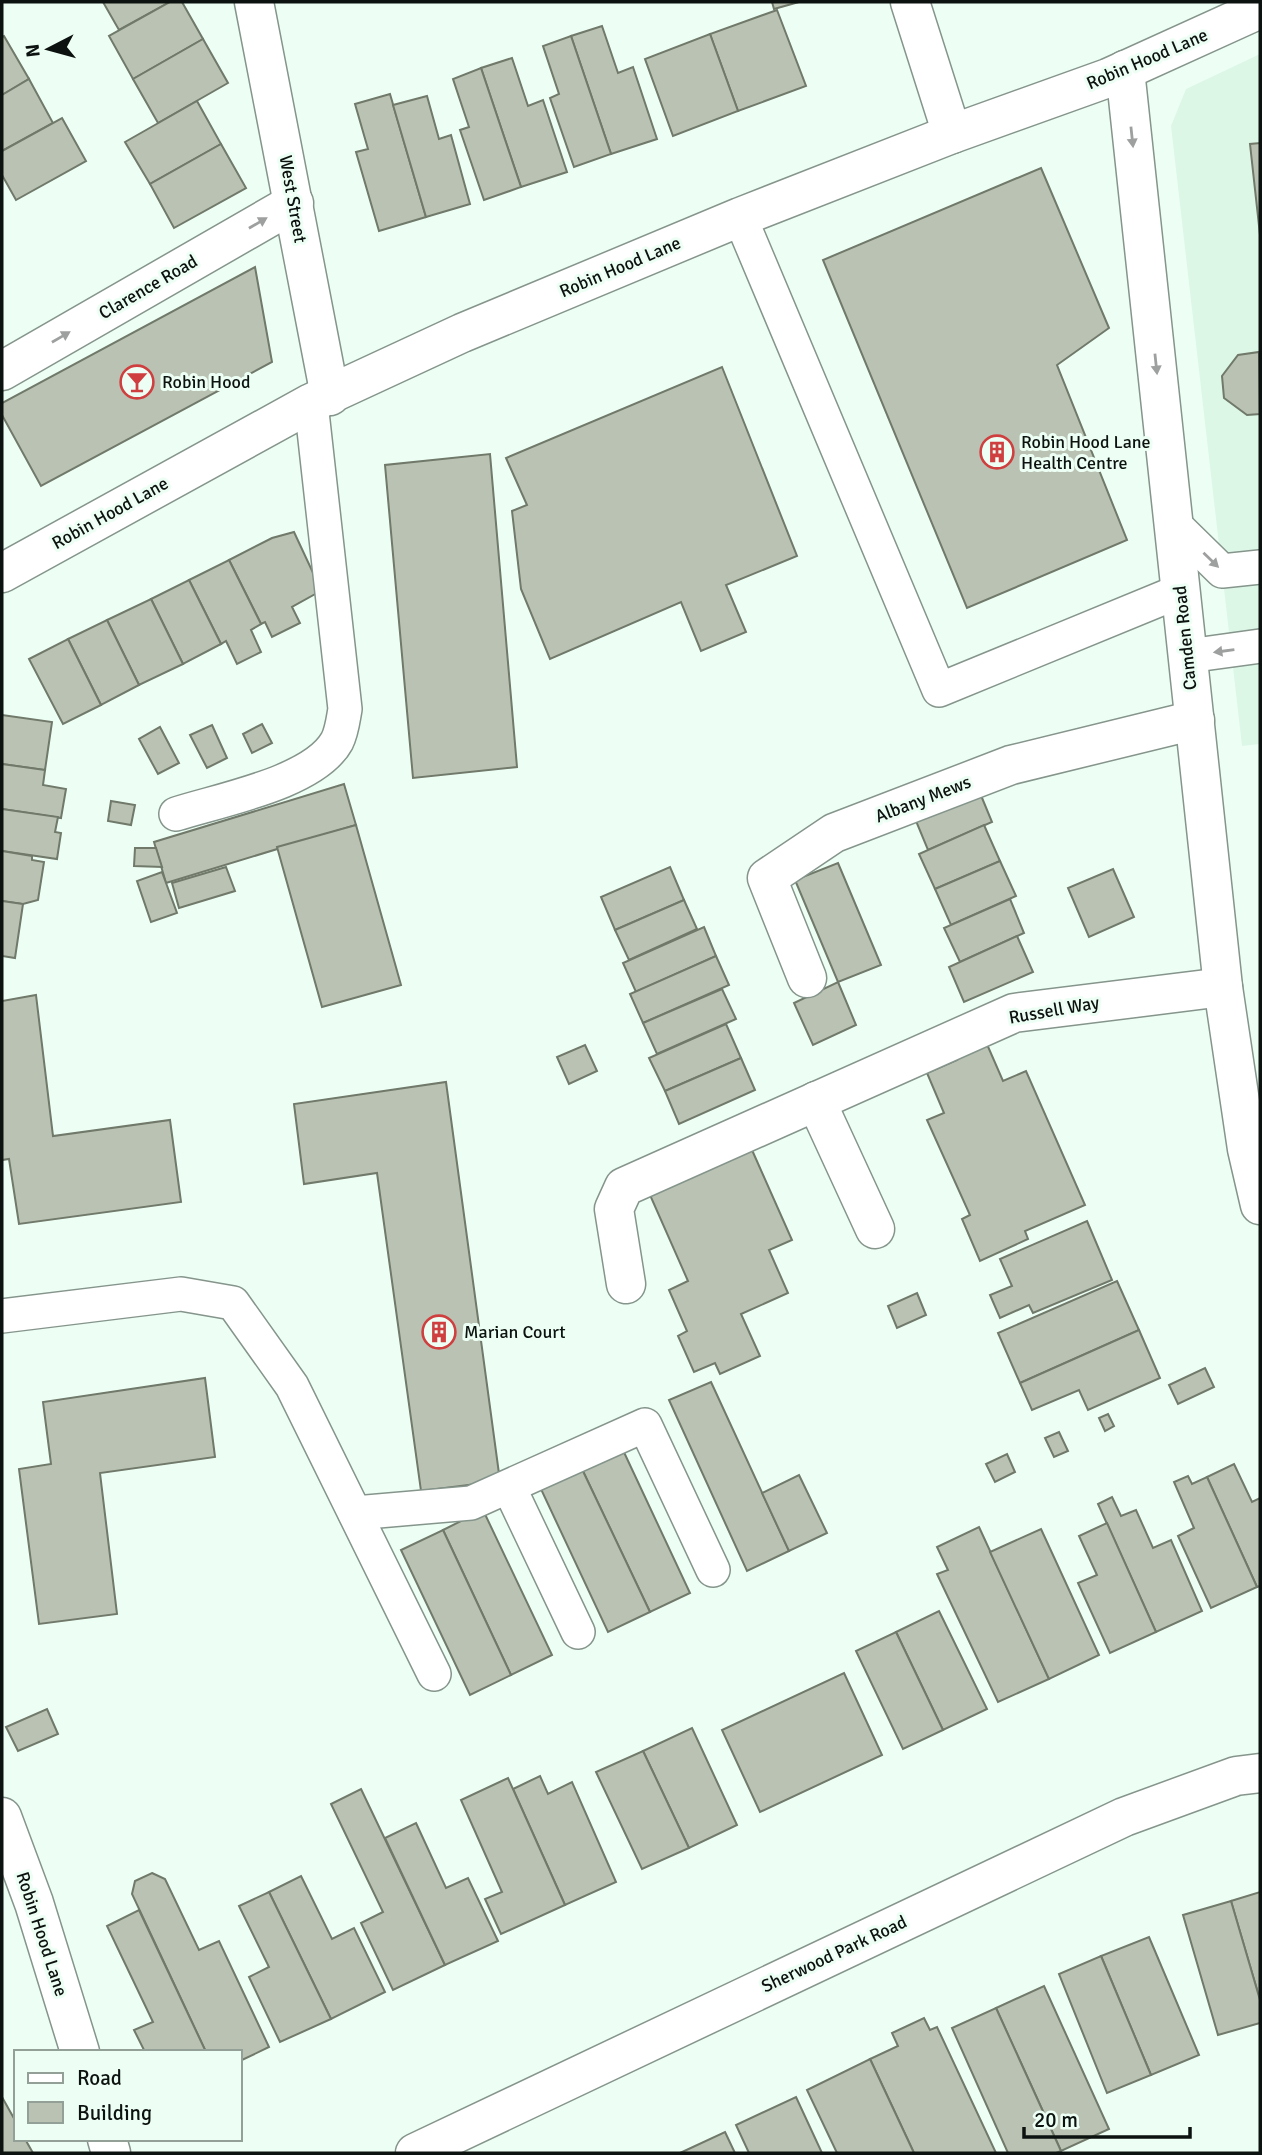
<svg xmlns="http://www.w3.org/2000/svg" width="1262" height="2155" font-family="Signika,sans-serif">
  <rect width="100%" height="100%" fill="#edfff4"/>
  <path fill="#ddf7e7" d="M1260,54V744L1242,746L1171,126L1186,89Z"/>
  <g fill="#bac3b3" stroke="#70796a" stroke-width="2">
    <path d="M103,2H170L119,30Z"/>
    <path d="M170,2H182L203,39L133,79L109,36Z"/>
    <path d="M772,2H799L774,9Z"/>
    <path d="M777,10L806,86L738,111L710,34Z"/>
    <path d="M602,26L618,73L633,67L657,139L611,154L571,36Z"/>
    <path d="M710,34L738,111L673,136L645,59Z"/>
    <path d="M4,36L29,79L2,95V37Z"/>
    <path d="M571,36L611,154L574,167L550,98L559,94L543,46Z"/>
    <path d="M203,39L228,83L158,123L133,79Z"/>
    <path d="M512,58L528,106L543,100L567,172L521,187L481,68Z"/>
    <path d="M481,68L521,187L484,200L460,130L469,127L453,79Z"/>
    <path d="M29,79L53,123L2,151V95Z"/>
    <path d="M390,94L426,217L379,231L356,152L368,149L355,104Z"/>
    <path d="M427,96L439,139L451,135L470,204L426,217L393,105Z"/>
    <path d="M197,101L221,144L150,184L125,142Z"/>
    <path d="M62,118L86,161L16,200L2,175V151Z"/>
    <path d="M1260,143V235L1250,144Z"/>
    <path d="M221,144L246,188L174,228L150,184Z"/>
    <path d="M1041,168L1109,328L1057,365L1127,540L967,608L823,260Z"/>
    <path d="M255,267L272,362L41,486L2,415V403Z"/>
    <path d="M1259,352L1260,414L1247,415L1224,398L1222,376L1238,355Z"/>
    <path d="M722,367L797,556L726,585L746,632L701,651L681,602L550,659L521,589L512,511L527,505L506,458Z"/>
    <path d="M490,454L517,767L413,778L385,465Z"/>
    <path d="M294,532L315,577L317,593L292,607L300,623L272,637L265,622L261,624L229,560L272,538Z"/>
    <path d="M229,560L261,624L251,630L261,652L237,664L226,641L221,644L189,580Z"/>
    <path d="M189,580L221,644L183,664L151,599Z"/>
    <path d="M151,599L183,664L139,685L107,620Z"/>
    <path d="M107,620L139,685L101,705L68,639Z"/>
    <path d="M68,639L101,705L63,724L29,659Z"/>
    <path d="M2,715L52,722L45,770L2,764Z"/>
    <path d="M262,724L272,743L252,753L243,734Z"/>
    <path d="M212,725L227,758L207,768L190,735Z"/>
    <path d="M160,727L179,763L158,774L139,739Z"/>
    <path d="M2,764L45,770L43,785L66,789L61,818L2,809Z"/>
    <path d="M344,784L356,825L166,883L154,842Z"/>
    <path d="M980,793L992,822L928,850L916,821Z"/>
    <path d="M111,801L135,805L131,825L108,821Z"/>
    <path d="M2,809L58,817L55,832L61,833L57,859L2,851Z"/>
    <path d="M356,825L401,985L322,1007L277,847Z"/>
    <path d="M984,825L1000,861L935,889L919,854Z"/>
    <path d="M135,848H156L162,867L134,866Z"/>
    <path d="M2,851L32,856V860L44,862L38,900L23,904L2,901Z"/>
    <path d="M1000,861L1016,896L951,925L935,889Z"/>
    <path d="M838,863L881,965L838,982L795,880Z"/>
    <path d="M226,867L235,891L179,908L172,883Z"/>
    <path d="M670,867L684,900L615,930L601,897Z"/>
    <path d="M1113,869L1134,917L1089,937L1068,888Z"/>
    <path d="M162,872L177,913L151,922L137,881Z"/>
    <path d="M1010,899L1024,933L960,962L944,928Z"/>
    <path d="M684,900L697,929L629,960L615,930Z"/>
    <path d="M2,901L23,904L15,958L2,956Z"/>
    <path d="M704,927L716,956L636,992L623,963Z"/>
    <path d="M1017,936L1033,972L964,1002L949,967Z"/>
    <path d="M716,956L729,985L643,1023L630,994Z"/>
    <path d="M838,982L856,1025L813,1045L794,1003Z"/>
    <path d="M722,989L736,1019L657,1054L643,1023Z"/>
    <path d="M36,995L53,1136L170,1120L181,1202L19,1224L9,1159L2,1160V1001Z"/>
    <path d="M726,1024L741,1058L665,1091L649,1058Z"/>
    <path d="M986,1042L1003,1081L1026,1071L1085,1205L1025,1231L1028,1239L980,1261L962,1219L970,1215L927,1120L944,1113L927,1073L957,1060L955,1055Z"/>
    <path d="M585,1045L597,1071L569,1084L557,1057Z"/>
    <path d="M741,1058L755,1090L679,1124L665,1091Z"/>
    <path d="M446,1082L500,1481L421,1491L377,1173L304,1184L294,1104Z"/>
    <path d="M752,1150L792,1240L769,1250L788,1293L741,1314L760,1356L720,1374L715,1363L694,1372L678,1336L687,1331L669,1290L688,1281L650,1195Z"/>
    <path d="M1087,1221L1112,1280L1033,1313L1029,1305L1000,1318L990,1295L1012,1286L1000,1259Z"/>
    <path d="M1117,1281L1139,1330L1020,1383L998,1333Z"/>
    <path d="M917,1293L926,1315L897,1328L888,1306Z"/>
    <path d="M1139,1330L1160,1378L1088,1410L1079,1390L1032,1410L1020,1383Z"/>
    <path d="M1205,1368L1214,1387L1178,1404L1169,1385Z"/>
    <path d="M205,1378L215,1457L100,1473L117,1614L39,1624L19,1469L51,1464L43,1402Z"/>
    <path d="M711,1382L789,1551L747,1571L669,1400Z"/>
    <path d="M1108,1414L1114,1426L1105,1431L1099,1418Z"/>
    <path d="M1059,1432L1068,1451L1054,1457L1045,1438Z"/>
    <path d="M622,1448L690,1593L650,1612L581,1467Z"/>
    <path d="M1007,1454L1015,1472L995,1482L986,1464Z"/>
    <path d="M1234,1464L1252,1502L1260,1498V1586L1257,1587L1207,1477Z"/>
    <path d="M581,1467L650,1612L608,1632L540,1487Z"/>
    <path d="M799,1475L827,1533L789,1551L762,1493Z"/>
    <path d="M1188,1476L1192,1484L1207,1477L1257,1587L1211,1608L1178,1536L1194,1528L1174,1482Z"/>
    <path d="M1112,1497L1121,1516L1136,1510L1153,1548L1171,1540L1202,1611L1156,1632L1098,1504Z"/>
    <path d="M483,1510L552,1655L511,1675L443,1530Z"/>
    <path d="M1107,1523L1156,1632L1110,1653L1078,1583L1097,1575L1079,1536Z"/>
    <path d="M979,1527L1049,1679L998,1702L937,1574L948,1570L937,1547Z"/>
    <path d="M1041,1529L1099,1655L1049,1679L990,1552Z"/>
    <path d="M443,1530L511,1675L470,1695L401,1550Z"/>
    <path d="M939,1611L987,1709L943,1730L896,1632Z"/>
    <path d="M896,1632L943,1730L903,1749L856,1651Z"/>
    <path d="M844,1673L882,1755L760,1812L722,1730Z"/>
    <path d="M47,1709L58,1734L18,1751L6,1727Z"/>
    <path d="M692,1728L737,1825L689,1848L643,1751Z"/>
    <path d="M643,1751L689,1848L642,1869L596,1772Z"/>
    <path d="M540,1776L548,1794L572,1782L616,1882L565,1905L513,1789Z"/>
    <path d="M508,1778L565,1905L501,1934L485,1899L502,1892L461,1800Z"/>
    <path d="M361,1789L445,1965L393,1990L361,1923L383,1912L331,1804Z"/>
    <path d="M416,1823L446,1888L468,1878L498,1941L445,1965L385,1838Z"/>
    <path d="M152,1873L165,1879L199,1950L219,1941L269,2047L240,2061V2052H206L132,1894L135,1881Z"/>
    <path d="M301,1876L332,1939L354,1928L385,1992L331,2019L269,1892Z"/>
    <path d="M269,1892L331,2019L280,2042L249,1977L269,1967L239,1906Z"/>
    <path d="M1260,1892V2000L1231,1901Z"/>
    <path d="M1231,1901L1260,2000V2023L1218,2035L1183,1915Z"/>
    <path d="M139,1910L206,2052H145L134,2030L153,2022L107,1926Z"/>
    <path d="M1149,1937L1199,2055L1151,2075L1101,1956Z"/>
    <path d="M1101,1956L1151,2075L1107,2093L1059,1974Z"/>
    <path d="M1044,1986L1109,2129L1061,2151L996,2008Z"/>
    <path d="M996,2008L1061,2151L1056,2153H1008L952,2028Z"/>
    <path d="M924,2018L930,2030L937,2027L996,2153H914L870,2059L898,2046L892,2033Z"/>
    <path d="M870,2059L914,2153H837L807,2090Z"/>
    <path d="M2,2097L16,2122V2139H25L33,2153H2Z"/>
    <path d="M796,2097L822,2153H749L736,2125Z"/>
    <path d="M725,2132L735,2153H680Z"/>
  </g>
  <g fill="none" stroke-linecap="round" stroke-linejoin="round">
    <defs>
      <g id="service">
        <path d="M740,217L939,690L1180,591"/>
        <path d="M1173,523L1222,571L1260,567"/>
        <path d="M1188,656L1260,646"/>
        <path d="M176,814C219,800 314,783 337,741C342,731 343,720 345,709L311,403"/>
        <path d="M2,1316L181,1294L233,1303L292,1386L434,1674"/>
        <path d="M509,1487L578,1632"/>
        <path d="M355,1513L471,1503L645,1425L713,1570"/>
      </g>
      <g id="minor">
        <path d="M254,2L330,396"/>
        <path d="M910,2L952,134"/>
        <path d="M1125,70L1223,987L1247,1149L1260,1205"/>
        <path d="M2,371L294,203"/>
        <path d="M2,573L311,403L462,333L740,217L952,134L1108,78L1260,9"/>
        <path d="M807,978L767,878L834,833L1011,765L1195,720"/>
        <path d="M816,1101L875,1229"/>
        <path d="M626,1284L614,1209L624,1187L1014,1013L1223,987"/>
        <path d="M2,1817L34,1903L80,2052"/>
        <path d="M107,2139L111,2153"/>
        <path d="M415,2153L1124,1817L1236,1776L1260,1773"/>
      </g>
    </defs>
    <use href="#service" stroke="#85958c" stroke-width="36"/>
    <use href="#minor" stroke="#85958c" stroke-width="41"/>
    <use href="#service" stroke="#fff" stroke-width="33"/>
    <use href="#minor" stroke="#fff" stroke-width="38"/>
  </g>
  <defs><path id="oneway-solid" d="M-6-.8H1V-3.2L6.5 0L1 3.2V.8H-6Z" transform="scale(1.75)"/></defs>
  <g fill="#9ea09f">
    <use href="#oneway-solid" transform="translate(1132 137) rotate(84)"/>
    <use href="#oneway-solid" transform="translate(258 223) rotate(-30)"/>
    <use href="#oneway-solid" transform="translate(61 337) rotate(-30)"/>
    <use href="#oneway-solid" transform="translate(1156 364) rotate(84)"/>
    <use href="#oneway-solid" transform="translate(1211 560) rotate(44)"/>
    <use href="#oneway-solid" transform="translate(1224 651) rotate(172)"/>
  </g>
  <defs>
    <symbol id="bar-ring" viewBox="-11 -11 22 22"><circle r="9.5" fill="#edfff4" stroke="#cf3f40" stroke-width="1.5"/><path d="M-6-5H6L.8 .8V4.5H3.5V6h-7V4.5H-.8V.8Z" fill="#cf3f40"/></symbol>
    <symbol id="building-ring" viewBox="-11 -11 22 22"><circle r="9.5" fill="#edfff4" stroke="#cf3f40" stroke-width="1.5"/><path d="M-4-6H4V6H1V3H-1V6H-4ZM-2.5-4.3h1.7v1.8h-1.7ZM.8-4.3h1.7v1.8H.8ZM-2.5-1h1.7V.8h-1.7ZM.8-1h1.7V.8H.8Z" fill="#cf3f40"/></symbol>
  </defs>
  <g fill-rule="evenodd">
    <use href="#bar-ring" x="118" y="363" width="38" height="38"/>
    <use href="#building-ring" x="978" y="433" width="38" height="38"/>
    <use href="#building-ring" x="420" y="1313" width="38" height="38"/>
  </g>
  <g text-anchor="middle" stroke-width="6" stroke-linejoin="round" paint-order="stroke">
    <g font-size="18" fill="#0c120f" stroke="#edfff4">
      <text transform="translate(1147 59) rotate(-23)" y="6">Robin Hood Lane</text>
      <text transform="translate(293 199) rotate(80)" y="6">West Street</text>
      <text transform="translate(620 267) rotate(-23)" y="6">Robin Hood Lane</text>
      <text transform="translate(148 287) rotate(-30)" y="6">Clarence Road</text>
      <text transform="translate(110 513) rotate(-29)" y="6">Robin Hood Lane</text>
      <text transform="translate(1185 638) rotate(-96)" y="6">Camden Road</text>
      <text transform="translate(923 799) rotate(-21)" y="6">Albany Mews</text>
      <text transform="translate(1054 1010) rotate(-10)" y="6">Russell Way</text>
      <text transform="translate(42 1934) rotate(72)" y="6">Robin Hood Lane</text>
      <text transform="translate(834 1954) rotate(-25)" y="6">Sherwood Park Road</text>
    </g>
    <g font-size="18" fill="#0c120f" stroke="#edfff4" text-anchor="start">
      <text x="162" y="388">Robin Hood</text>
      <text x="1021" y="448">Robin Hood Lane<tspan x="1021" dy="21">Health Centre</tspan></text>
      <text x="464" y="1338">Marian Court</text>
    </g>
  </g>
  <rect width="1262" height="2155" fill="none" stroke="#0c120f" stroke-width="7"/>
  <rect x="14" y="2050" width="228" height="91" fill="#edfff4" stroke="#93a098" stroke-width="2"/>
  <rect x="28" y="2073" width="35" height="10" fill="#ffffff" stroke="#93a098" stroke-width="2"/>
  <text x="77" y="2085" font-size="21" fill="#0c120f">Road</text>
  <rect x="28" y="2102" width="35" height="21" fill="#bac3b3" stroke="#93a098" stroke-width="2"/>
  <text x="77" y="2120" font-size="21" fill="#0c120f">Building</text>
  <g transform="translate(49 49) rotate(264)" stroke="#edfff4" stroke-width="5" paint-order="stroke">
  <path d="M0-5L12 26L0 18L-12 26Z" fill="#0c120f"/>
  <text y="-10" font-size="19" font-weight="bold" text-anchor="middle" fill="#0c120f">N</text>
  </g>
  <path d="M1024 2127v10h166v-10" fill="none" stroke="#0c120f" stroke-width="3.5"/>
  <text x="1034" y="2127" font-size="21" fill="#0c120f" stroke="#edfff4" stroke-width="5" paint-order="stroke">20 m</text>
</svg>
